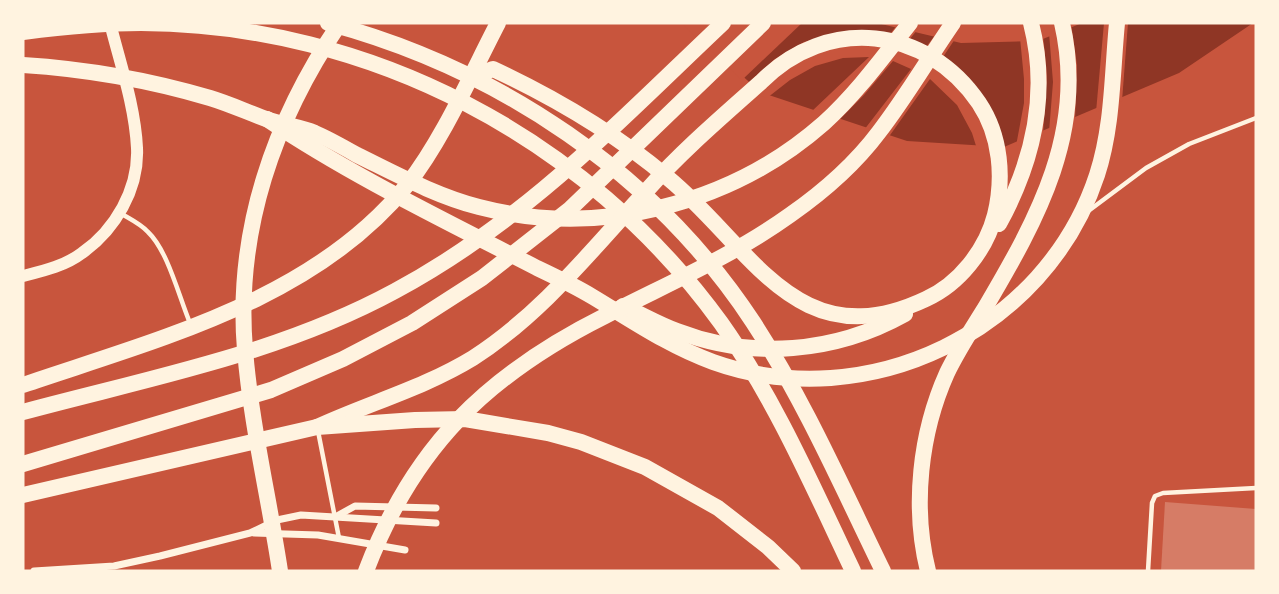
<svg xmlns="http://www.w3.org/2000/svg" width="1279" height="594" font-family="Montserrat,sans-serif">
  <rect width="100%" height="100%" fill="#c8553d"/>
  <path fill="#8f3625" d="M685,23H877L961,43L1038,41L1082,23H1253L1179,73L1004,147L907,141L760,92Z"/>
  <g fill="#c8553d">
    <path d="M681,23H802L742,80Z"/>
    <path d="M1071,23L1077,65L1075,121L1049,132L1053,82L1049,33Z"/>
    <path d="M1104,23H1128L1122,101L1096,112Z"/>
    <path d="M898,24L918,29L909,40L926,47L936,34L955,39L943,57L1004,150L977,149L972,133L957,105L930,79L888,138L864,130L911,69L893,61L864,95L838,121L811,112L869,57L843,58L815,66L790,80L767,98L758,95L747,84L775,59L804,42L839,32L890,34Z"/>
    <path d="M1043,35L1047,76L1043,135L1016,146L1024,103V79L1020,38Z"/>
  </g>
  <path fill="#d67c66" d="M1165,502L1256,509V571H1161Z"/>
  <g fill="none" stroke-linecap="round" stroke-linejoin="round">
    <g stroke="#fff3e0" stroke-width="4.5">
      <path d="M1087,212L1146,168L1189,144L1256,118"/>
      <path d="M120,213C130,219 141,224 148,232C168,251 179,297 190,323"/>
      <path d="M318,431L339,538"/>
      <path d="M1148,571L1152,503L1155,496L1163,493L1256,488"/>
    </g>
    <g stroke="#fff3e0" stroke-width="7">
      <path d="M337,516L355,506L436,508"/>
      <path d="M254,533L318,535L405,550"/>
      <path d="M34,571L114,566L160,556L250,533L277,520L301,515L436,523"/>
    </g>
    <path stroke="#fff3e0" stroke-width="12" d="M23,276C43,271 65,266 82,253C115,230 139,189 137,148C135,106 120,63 110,23"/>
    <g stroke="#fff3e0" stroke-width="16">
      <path d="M328,23C499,69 655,173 753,322C804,400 842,487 883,571"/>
      <path d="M23,32C62,27 102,23 141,23C370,24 587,138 721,323C775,399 813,487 853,571"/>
      <path d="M23,65C86,69 149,80 210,98C230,104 249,113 269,120C284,125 300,127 315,133C329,139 343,147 357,155C396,174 436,196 479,207C599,238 731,205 824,123C857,93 883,57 910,23"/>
      <path d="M267,119C352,176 446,221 537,268C556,277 575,286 593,297C633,321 669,346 713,362C867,417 1046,331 1097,175C1113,126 1112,74 1117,23"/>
      <path d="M999,224C1033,162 1049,93 1031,23"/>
      <path d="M623,306C641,314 658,324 677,331C752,360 835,353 905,314"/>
      <path d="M23,385C158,339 314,300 407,185C442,141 472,73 498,23"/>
      <path d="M23,412C149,378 279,354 395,291C524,222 618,122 723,23"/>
      <path d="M317,427C369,403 424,388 473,358C543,313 593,248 649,188C683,150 723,116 761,82C827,15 927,26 979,103C1001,136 1004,178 995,215C986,250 959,284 926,299C797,360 751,246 668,178C616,134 555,98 493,69L472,77"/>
      <path d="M23,464L271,390L343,359L412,323L482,278L570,209L763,23"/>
      <path d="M23,495L317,427L415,420L465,419L548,433L581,442L645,467L718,508L768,547L793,571"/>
      <path d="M280,571C269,498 251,424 245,350C235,231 274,120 340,23"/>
      <path d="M366,571C413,447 487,375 605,316C667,284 733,256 790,215C823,192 855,164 879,132C906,97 928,59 953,23"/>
      <path d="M928,571C912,507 920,433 947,373C958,350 972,329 985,308C1038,218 1087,130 1062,23"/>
    </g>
  </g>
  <rect width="1279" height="594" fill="none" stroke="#fff3e0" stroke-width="49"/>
</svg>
